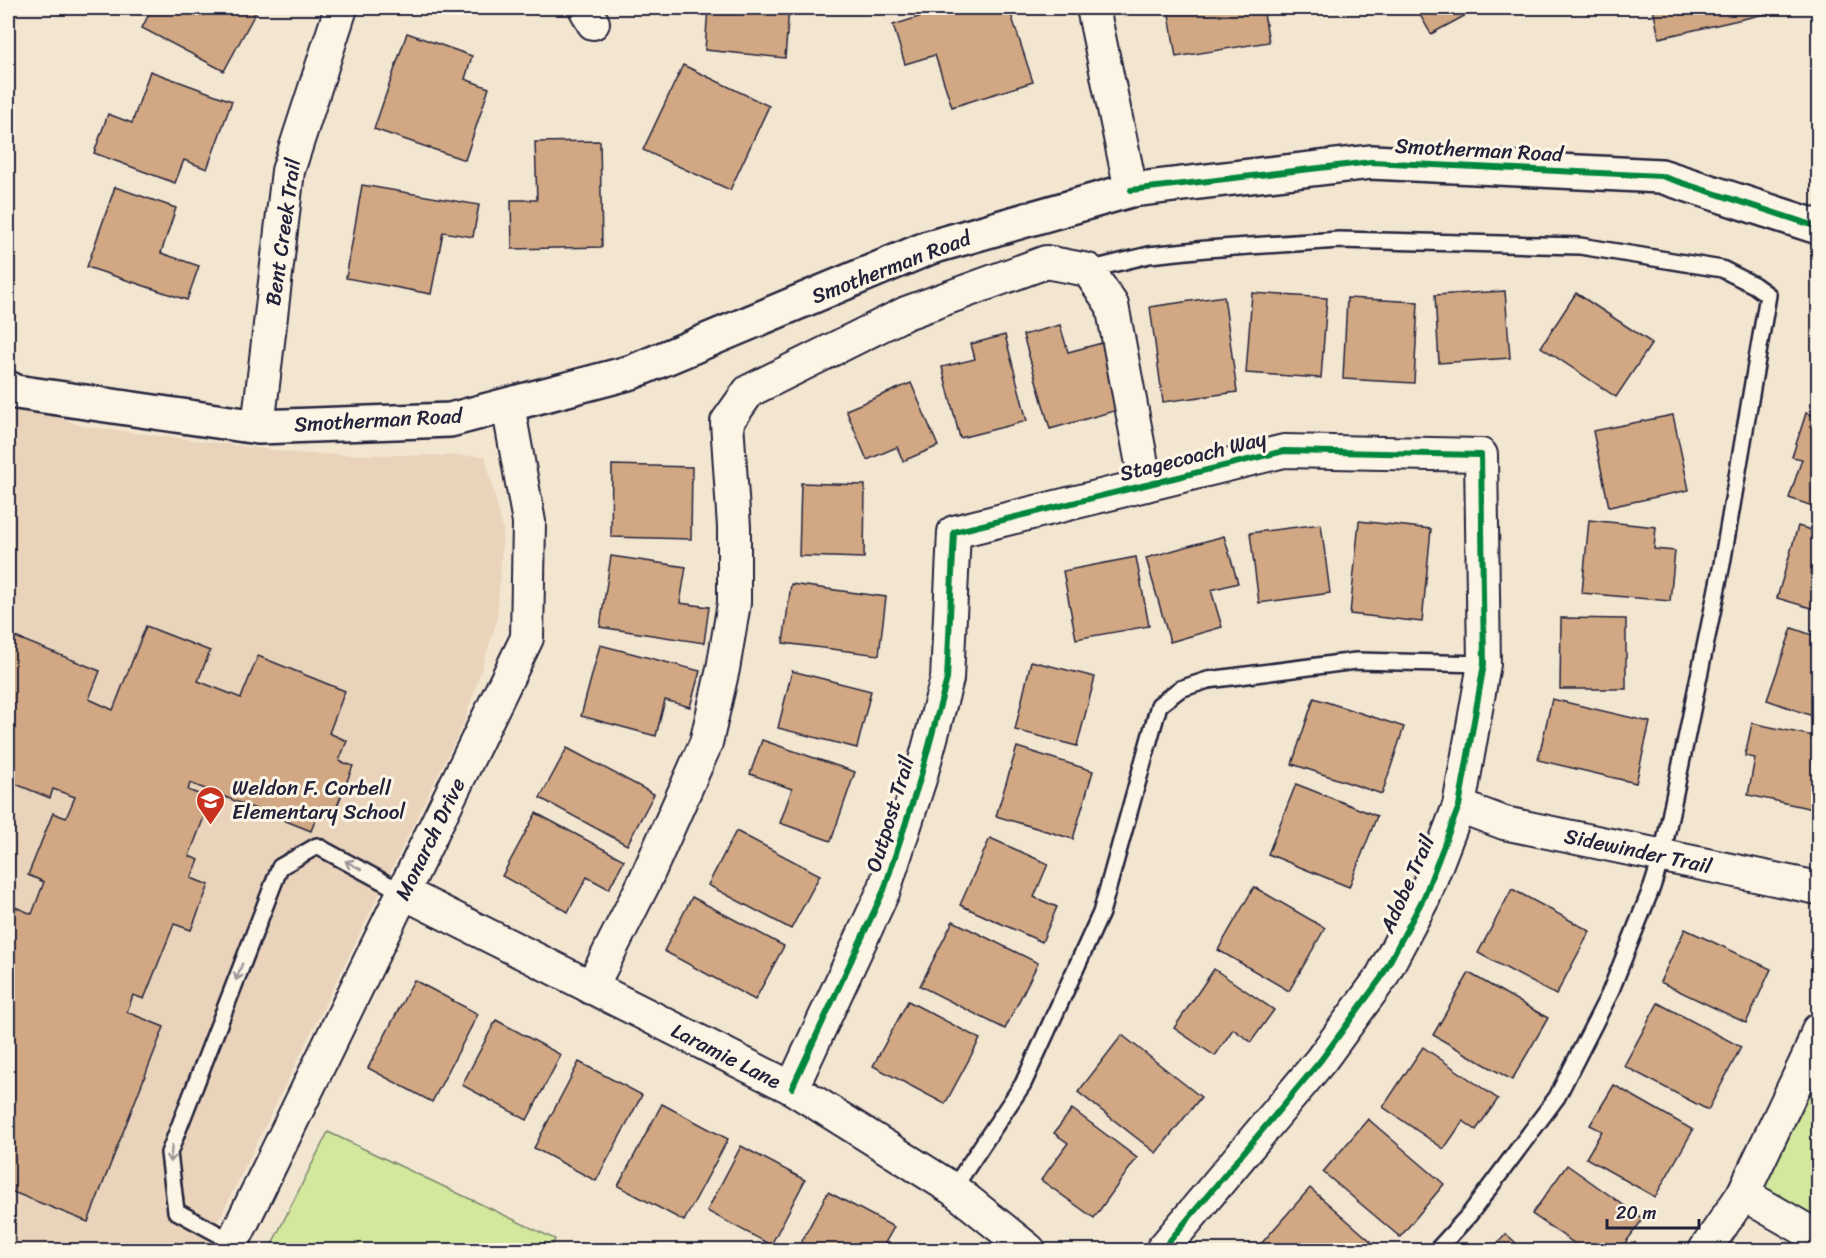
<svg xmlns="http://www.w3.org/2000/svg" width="1826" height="1258" font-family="Sriracha,sans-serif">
  <rect width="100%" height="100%" fill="#f3e6d1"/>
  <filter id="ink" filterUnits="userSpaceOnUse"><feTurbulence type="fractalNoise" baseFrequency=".0167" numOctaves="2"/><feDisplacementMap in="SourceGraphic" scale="12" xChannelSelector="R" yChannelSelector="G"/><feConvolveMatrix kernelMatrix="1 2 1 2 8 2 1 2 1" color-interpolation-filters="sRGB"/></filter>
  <g filter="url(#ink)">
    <path fill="#e9d3ba" d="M8,398L82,426L306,454L485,456L503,530L497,621L465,720L204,1250H8Z"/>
    <g fill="#d3e89d" stroke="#7a856c" stroke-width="1.5">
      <path d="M1818,1020V1249L1743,1194Z"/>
      <path d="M328,1132L555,1239L550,1250H269Z"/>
    </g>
    <g fill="#d1a883" stroke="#22223b" stroke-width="1.5">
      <path d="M152,8H258L224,71L142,28Z"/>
      <path d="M708,8H789L785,58L705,50Z"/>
      <path d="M948,8H1009L1033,82L952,107L935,55L905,64L893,25Z"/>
      <path d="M1168,8H1263L1269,42L1176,57Z"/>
      <path d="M1416,8H1479L1431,34Z"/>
      <path d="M1653,8H1777L1778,11L1659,38Z"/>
      <path d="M407,33L472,56L465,79L489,88L465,160L374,129Z"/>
      <path d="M683,65L769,106L730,190L643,150Z"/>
      <path d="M150,71L232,101L207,169L184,160L175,183L94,153L108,114L132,123Z"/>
      <path d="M600,141L602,247L512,249L511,200H537L535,142Z"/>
      <path d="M362,185L479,205L473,237L443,232L431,294L346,278Z"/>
      <path d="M115,187L176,208L161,253L199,266L187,300L87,267Z"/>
      <path d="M1505,291L1510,358L1439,363L1435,295Z"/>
      <path d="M1252,293L1327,298L1321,378L1246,373Z"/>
      <path d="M1576,293L1652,343L1616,397L1541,347Z"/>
      <path d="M1224,296L1237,392L1163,402L1150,307Z"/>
      <path d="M1347,298L1418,302L1414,383L1343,379Z"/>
      <path d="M1060,325L1068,352L1102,343L1121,409L1050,429L1023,335Z"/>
      <path d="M1005,335L1027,421L960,438L942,367L975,359L971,344Z"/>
      <path d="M911,383L938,446L903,461L897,447L867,460L846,410Z"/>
      <path d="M1806,413L1818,417V508L1789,498L1802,459L1792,457Z"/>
      <path d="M1673,415L1689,490L1609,507L1593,431Z"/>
      <path d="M612,465L692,467L691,539L611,537Z"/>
      <path d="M801,483L865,485L864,558L799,556Z"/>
      <path d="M1589,520L1656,527L1654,549L1675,551L1670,601L1582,593Z"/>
      <path d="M1359,521L1431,529L1422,622L1350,614Z"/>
      <path d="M1321,524L1330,593L1259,603L1250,533Z"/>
      <path d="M1798,526L1818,532V610L1777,598Z"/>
      <path d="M1224,536L1238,583L1211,590L1222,627L1170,642L1146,558Z"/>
      <path d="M611,556L686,567L680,603L709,607L704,643L600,627Z"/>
      <path d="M1136,557L1149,626L1076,639L1063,571Z"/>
      <path d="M791,584L886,597L879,655L783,643Z"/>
      <path d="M1561,618L1626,619V689H1560Z"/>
      <path d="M146,626L210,651L198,681L241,698L258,656L345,691L329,733L347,741L339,761L353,766L332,819L318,813L311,831L190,783L188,790L211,799L189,856L199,860L191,878L209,885L191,930L174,924L144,999L133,995L127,1012L164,1027L88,1222L8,1190V998L13,984L8,982V904L32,914L44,882L28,875L53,813L66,818L75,797L53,789L50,798L8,781V634L100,671L89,699L113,710Z"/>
      <path d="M1792,628L1818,637V718L1767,700Z"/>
      <path d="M600,645L700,671L690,707L665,700L656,736L581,716Z"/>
      <path d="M1031,661L1095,677L1077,746L1015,730Z"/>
      <path d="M792,671L871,691L857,748L778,728Z"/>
      <path d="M1314,698L1404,727L1382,794L1292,764Z"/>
      <path d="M1552,699L1650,722L1636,783L1538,760Z"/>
      <path d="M1752,723L1818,737V810L1748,795L1755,758L1745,756Z"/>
      <path d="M762,740L855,772L831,841L780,823L792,789L750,774Z"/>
      <path d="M1017,747L1093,771L1073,839L996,816Z"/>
      <path d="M567,748L654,794L627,845L540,798Z"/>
      <path d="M1296,784L1377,816L1349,887L1268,854Z"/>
      <path d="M536,813L624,860L609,889L587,877L568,912L502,876Z"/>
      <path d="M736,831L820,875L791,929L708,885Z"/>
      <path d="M990,838L1048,864L1034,897L1057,907L1042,942L960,905Z"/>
      <path d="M1254,887L1325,928L1289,991L1218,950Z"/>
      <path d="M1512,889L1590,931L1556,995L1478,953Z"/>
      <path d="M692,897L784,946L755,1000L664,951Z"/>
      <path d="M953,921L1038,963L1005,1029L920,986Z"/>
      <path d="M1685,929L1771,969L1746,1023L1660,982Z"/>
      <path d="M1214,969L1274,1010L1251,1042L1233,1029L1215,1056L1174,1028Z"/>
      <path d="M1469,973L1548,1018L1512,1080L1433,1035Z"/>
      <path d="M414,980L478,1014L432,1102L368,1068Z"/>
      <path d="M908,1001L980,1039L945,1104L873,1066Z"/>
      <path d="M1658,1003L1741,1047L1708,1110L1624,1066Z"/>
      <path d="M496,1020L561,1055L527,1120L462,1085Z"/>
      <path d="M1122,1035L1201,1097L1156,1153L1078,1092Z"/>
      <path d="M1423,1047L1498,1099L1476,1130L1463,1121L1444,1149L1383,1107Z"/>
      <path d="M579,1062L642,1095L596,1181L534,1148Z"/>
      <path d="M1614,1085L1693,1130L1655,1197L1586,1158L1602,1131L1590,1125Z"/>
      <path d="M662,1104L728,1139L684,1221L618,1186Z"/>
      <path d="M1072,1109L1137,1158L1094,1218L1041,1180L1068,1143L1054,1133Z"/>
      <path d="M1368,1119L1444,1184L1400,1237L1323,1172Z"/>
      <path d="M741,1146L805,1180L771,1245L707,1211Z"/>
      <path d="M1567,1165L1643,1219L1620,1250H1584L1532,1214Z"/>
      <path d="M1310,1188L1381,1250H1268L1261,1244Z"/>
      <path d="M828,1192L894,1227L881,1250H797Z"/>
      <path d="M1506,1234L1524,1250H1491Z"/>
    </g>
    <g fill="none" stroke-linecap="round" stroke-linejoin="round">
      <defs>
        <g id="lane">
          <path d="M1088,270L1149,255L1206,249L1339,240L1580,246L1722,269L1754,285L1768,295L1722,564L1662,856L1652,887L1609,995L1557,1097L1469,1215L1437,1250"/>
          <path d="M953,1189L1023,1084L1101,913L1159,705L1180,689L1208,680L1356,661L1484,664"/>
          <path d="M233,1242L176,1211L169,1153L280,867L317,846L404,893"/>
        </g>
        <g id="street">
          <path d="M585,8L593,23"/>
          <path d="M1093,8L1131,190"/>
          <path d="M258,427L288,171L341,8"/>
          <path d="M1459,806L1504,823L1818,888"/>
          <path d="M404,893L792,1088L953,1189L1029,1250"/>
          <path d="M591,988L644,883L706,743L723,669L734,603V527L727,422L749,391L906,313L1046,262L1088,270L1112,305L1146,485"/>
          <path d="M792,1088L884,890L920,779L947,679L954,532L1284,451L1481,455L1484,664L1459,806L1424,897L1381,978L1321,1060L1162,1250"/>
          <path d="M1743,1194L1818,1237"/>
          <path d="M229,1250L527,638L529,522L508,405"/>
          <path d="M1705,1250L1743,1194L1810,1053L1818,1030"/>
        </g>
        <path id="secondary" d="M8,388L16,392L258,427L450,420L632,372L928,248L1131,190L1371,162L1661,176L1818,227"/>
      </defs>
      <use href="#lane" stroke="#22223b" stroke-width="20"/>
      <use href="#street" stroke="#22223b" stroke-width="36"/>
      <use href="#secondary" stroke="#22223b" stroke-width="38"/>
      <use href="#lane" stroke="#fcf5e5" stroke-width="15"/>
      <use href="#street" stroke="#fcf5e5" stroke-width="32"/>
      <use href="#secondary" stroke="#fcf5e5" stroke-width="33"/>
      <defs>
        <g id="cycleway">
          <path d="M1131,190L1371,162L1661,176L1818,227"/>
          <path d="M792,1088L884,890L920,779L947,679L954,532L1284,451L1481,455L1484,664L1459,806L1424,897L1381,978L1321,1060L1162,1250"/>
        </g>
      </defs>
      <use href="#cycleway" stroke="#fcf5e5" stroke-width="10"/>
      <use href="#cycleway" stroke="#00873e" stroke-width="6"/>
    </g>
    <defs><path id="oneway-shaft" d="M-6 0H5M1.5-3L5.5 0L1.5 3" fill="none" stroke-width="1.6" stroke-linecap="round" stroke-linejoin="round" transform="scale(1.5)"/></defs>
    <g stroke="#9a9698">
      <use href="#oneway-shaft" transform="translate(353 865) rotate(-152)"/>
      <use href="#oneway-shaft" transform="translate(239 972) rotate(111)"/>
      <use href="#oneway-shaft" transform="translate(171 1154) rotate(96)"/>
    </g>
  </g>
  <defs>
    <symbol id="school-pin" viewBox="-11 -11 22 30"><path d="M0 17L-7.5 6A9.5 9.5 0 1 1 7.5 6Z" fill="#c8321e" stroke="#fcf5e5"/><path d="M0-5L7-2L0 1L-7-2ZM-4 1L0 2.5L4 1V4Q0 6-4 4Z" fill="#fff"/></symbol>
  </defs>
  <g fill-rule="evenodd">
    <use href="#school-pin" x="194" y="784" width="33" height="45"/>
  </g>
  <g text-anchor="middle" stroke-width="6" stroke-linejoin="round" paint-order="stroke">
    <g font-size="21" fill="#22223b" stroke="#fcf5e5">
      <text transform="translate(1479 150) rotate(3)" y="7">Smotherman Road</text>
      <text transform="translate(283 232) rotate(-82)" y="7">Bent Creek Trail</text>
      <text transform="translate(891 267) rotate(-21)" y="7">Smotherman Road</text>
      <text transform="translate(378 420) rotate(-3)" y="7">Smotherman Road</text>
      <text transform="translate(1193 456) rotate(-14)" y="7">Stagecoach Way</text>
      <text transform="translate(890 814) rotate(-73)" y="7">Outpost Trail</text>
      <text transform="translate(430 839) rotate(-64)" y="7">Monarch Drive</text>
      <text transform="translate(1638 851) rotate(12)" y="7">Sidewinder Trail</text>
      <text transform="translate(1407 884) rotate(-66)" y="7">Adobe Trail</text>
      <text transform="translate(726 1056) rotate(27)" y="7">Laramie Lane</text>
    </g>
    <g font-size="21" fill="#22223b" stroke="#fcf5e5" text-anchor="start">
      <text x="232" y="795">Weldon F. Corbell<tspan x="232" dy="24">Elementary School</tspan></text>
    </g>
  </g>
  <rect width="1826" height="1258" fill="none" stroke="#fcf5e5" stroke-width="30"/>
  <rect x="15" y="15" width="1796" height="1228" fill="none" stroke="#22223b" stroke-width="2" filter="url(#ink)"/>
  <path d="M1607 1219v9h92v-9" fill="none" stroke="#22223b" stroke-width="3"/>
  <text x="1616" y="1219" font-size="18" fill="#22223b" stroke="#fcf5e5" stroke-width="4.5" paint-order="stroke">20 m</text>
</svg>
